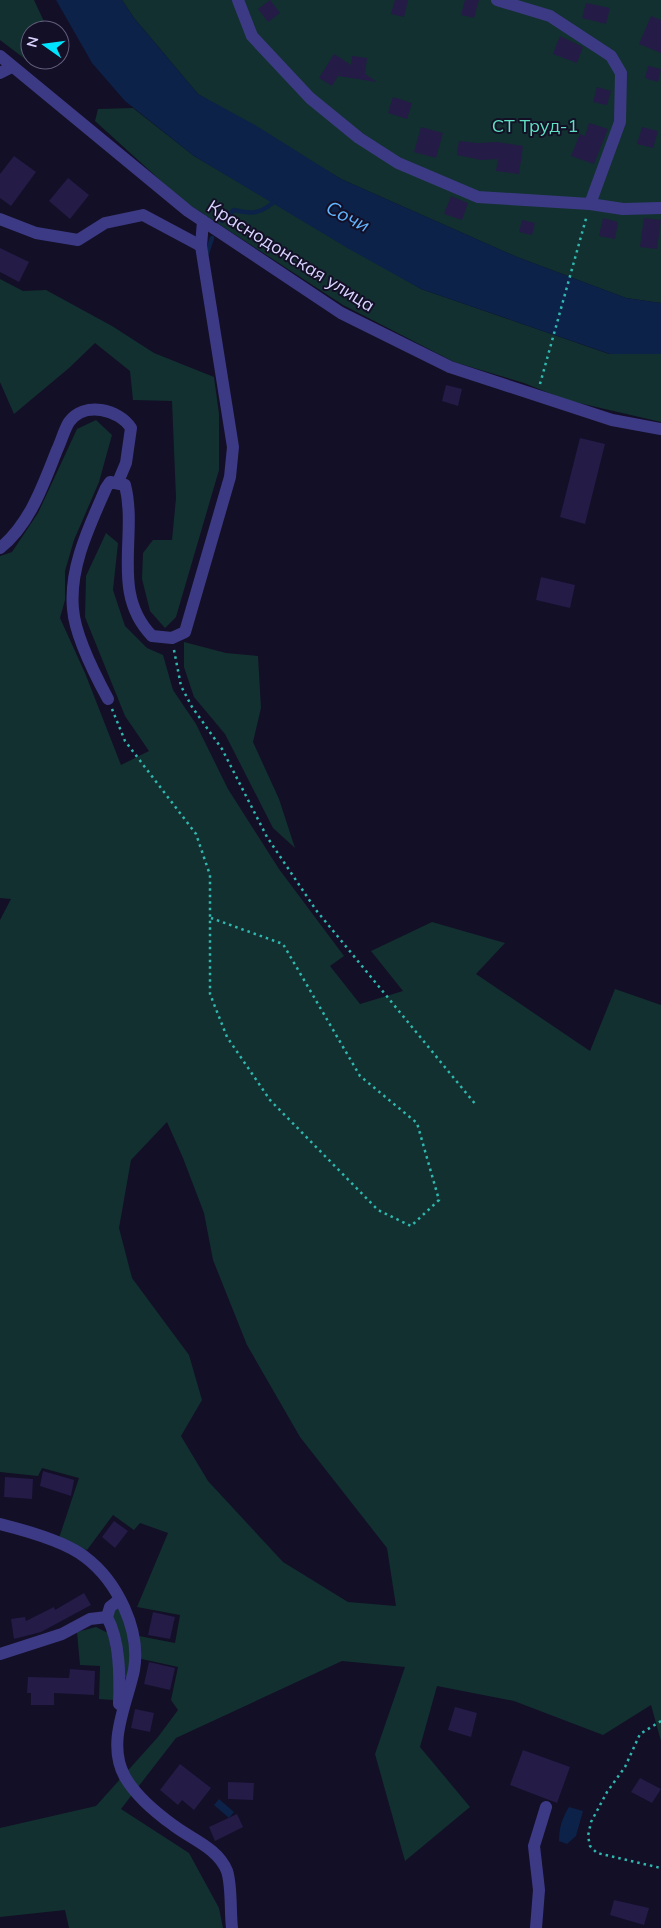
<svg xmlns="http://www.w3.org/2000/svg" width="661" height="1928" font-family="Mulish,sans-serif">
  <rect width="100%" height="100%" fill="#130f26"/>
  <g fill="#12302f" fill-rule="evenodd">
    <path d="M0,0H34L48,30H30V60H60V56L62,62L37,68L0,40Z"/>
    <path d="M122,0H661V303L626,298L517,257L341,179L198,94L134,18Z"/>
    <path d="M133,108L194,156L421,289L609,354H661V422L566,400L524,383L454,362L343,305L182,200L95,121L98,109Z"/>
    <path d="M0,279L23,291L46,290L112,326L154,353L214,377L219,414V470L176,617L165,628L150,611L142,579L143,553L153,540H172L176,498L172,401L133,400L130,371L95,343L69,368L14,414L0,382Z"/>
    <path d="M96,420L112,435L99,482L74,540L65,571V600L60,618L85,673L121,765L149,751L125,716L85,617L86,576L106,533L118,543L113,590L125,626L147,648L163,655L173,690L196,724L228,789L279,869L344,956L330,966L360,1004L403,991L371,951L432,922L505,943L476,974L590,1051L615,989L661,1005V1741L651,1705L603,1735L514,1701L437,1686L420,1747L470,1807L405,1861L375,1754L405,1667L342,1661L176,1738L121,1809L189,1853L219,1908L223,1928H69L65,1910L0,1917V1828L96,1806L158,1737L178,1710L171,1700L178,1667L137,1658L139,1636L175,1643L180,1615L137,1607L168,1533L140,1523L134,1530L113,1515L87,1550L59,1538L79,1478L42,1468L38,1476L0,1472V920L11,899L0,898V556L12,552L38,513L77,429ZM167,1122L183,1158L204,1213L213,1260L247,1345L300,1437L387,1548L396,1606L348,1602L283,1562L208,1481L181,1436L202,1400L189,1355L132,1278L119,1228L131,1160Z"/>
    <path d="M184,642L226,653L258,656L261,708L253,742L279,799L295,848L273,828L225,734L194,697L184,667Z"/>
    <path d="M121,1607L132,1639L128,1677L122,1678L111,1616L113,1609Z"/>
    <path d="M96,1627L108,1633L115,1672L113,1700L99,1699L100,1666L80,1665L77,1632Z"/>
  </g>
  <g fill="#0c2248">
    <path d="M56,0H122L134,18L198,94L255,125L341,179L517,257L626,298L661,303V354H610L421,289L349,249L194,156L125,101L92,63Z"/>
    <path d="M219,1799L234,1812L229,1818L214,1805Z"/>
    <path d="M569,1807L583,1811L576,1836L567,1844L559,1841C559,1828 562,1818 569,1807Z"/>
  </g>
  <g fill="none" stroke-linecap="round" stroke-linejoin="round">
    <g stroke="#0c2248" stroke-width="4.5">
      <path d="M222,221L234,210C253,215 263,213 277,199"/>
      <path d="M207,253L212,238"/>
    </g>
  </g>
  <g fill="#241b47">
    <path d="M270,0L280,13L268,22L258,9Z"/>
    <path d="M395,0H408L404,17L391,14Z"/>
    <path d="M465,0H479L474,18L461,15Z"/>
    <path d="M586,3L610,8L606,24L582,18Z"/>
    <path d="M651,16L661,20V53L639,44Z"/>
    <path d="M560,36L583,47L577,63L553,54Z"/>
    <path d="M334,54L351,65L352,56L367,58L365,74L377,82L338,76L332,86L319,78Z"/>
    <path d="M648,66L661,69L658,82L645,78Z"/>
    <path d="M597,87L611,91L607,105L593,102Z"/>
    <path d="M393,97L412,103L407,119L388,113Z"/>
    <path d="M589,123L608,129L594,164L571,156L580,134L585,136Z"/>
    <path d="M421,127L443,133L436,158L414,152Z"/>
    <path d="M642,127L658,131L653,148L637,144Z"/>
    <path d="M459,141L478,143L497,142L523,146L519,174L496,171L498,159L481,160L457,155Z"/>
    <path d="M14,156L36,172L11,206L0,198V174Z"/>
    <path d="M68,178L89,195L70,219L49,201Z"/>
    <path d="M451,196L468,203L462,220L444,214Z"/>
    <path d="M603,218L618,222L615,239L599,236Z"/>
    <path d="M644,218L661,220L657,249L640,247Z"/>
    <path d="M522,220L535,223L532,235L519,232Z"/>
    <path d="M0,248L29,262L19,282L0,272Z"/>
    <path d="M446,385L462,389L458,406L442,401Z"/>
    <path d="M580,438L605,444L585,524L560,517Z"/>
    <path d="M541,577L575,585L570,608L536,600Z"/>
    <path d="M43,1471L74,1480L71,1496L40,1486Z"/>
    <path d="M5,1477L33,1479L32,1499L4,1497Z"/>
    <path d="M114,1521L128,1531L115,1548L102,1537Z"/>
    <path d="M84,1593L91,1605L41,1632L14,1639L11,1619L25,1617L26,1621L54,1607L55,1610Z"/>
    <path d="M153,1612L175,1617L170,1639L148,1635Z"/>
    <path d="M149,1662L175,1668L170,1690L144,1684Z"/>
    <path d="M70,1669L95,1671L94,1695L54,1693V1705H31V1693H27L28,1677L69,1678Z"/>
    <path d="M455,1707L477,1713L471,1737L448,1730Z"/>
    <path d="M135,1709L154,1713L150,1732L131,1728Z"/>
    <path d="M523,1750L570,1767L557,1803L510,1785Z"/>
    <path d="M180,1764L211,1788L194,1810L182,1800L178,1805L160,1790Z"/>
    <path d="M640,1778L661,1789L652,1803L631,1792Z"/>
    <path d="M228,1782L254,1783L253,1800L228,1799Z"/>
    <path d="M237,1814L243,1827L215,1841L209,1827Z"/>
    <path d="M614,1900L649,1908L644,1925L610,1915Z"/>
  </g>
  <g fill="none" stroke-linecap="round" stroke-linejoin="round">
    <g stroke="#2fb8b0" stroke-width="2.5" stroke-dasharray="2.5 4" stroke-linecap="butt">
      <path d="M540,384L587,215"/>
      <path d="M174,650L181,686L192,707L222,749L267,837L316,910L476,1105"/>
      <path d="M112,709L125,741L196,834L210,875V994L227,1037L270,1100L378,1210L411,1226L439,1200L417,1123L360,1076L283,944L211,918"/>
      <path d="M661,1721L640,1734L625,1767L607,1792L591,1822L588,1836L590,1846L597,1853L661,1868"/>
    </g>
    <g stroke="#3d3a85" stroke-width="12">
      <path d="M238,0L252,36L310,98L359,138L398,163L478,197L590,204L623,209L661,208"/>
      <path d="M497,0L550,16L611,56L621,73L620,122L590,204"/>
      <path d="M0,56L188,211L341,313L450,367L612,420L661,429"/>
      <path d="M0,73L12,67"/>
      <path d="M0,219L36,233L78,240L105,223L143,215L201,246"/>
      <path d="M0,548C30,524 43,485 57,450C61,442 64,430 69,422C84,401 119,409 131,428L126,463L118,482"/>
      <path d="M108,699C95,675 75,636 73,609C69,567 90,525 106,488L110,482L125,485C138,536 110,593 152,636L172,638L185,632L230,477L233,447L201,246L203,221"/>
      <path d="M0,1524C24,1530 65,1541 85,1557C117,1581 141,1630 134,1670C127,1704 106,1743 125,1777C136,1796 155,1812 173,1825C191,1839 218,1848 227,1871C232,1886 230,1912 232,1928"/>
      <path d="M119,1600L110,1607L107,1617C120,1641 120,1676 119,1704"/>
      <path d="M0,1654L62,1634L90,1619L107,1617"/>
      <path d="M536,1928L539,1890L534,1846L546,1807"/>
    </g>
  </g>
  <g text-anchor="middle" stroke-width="4" stroke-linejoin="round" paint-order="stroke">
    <g font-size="18" fill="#5fe0c0" stroke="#130f26">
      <text x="535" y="132">СТ Труд-1</text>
    </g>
    <g font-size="18" fill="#d9d4ff" stroke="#130f26">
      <text transform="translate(291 256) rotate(32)" y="6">Краснодонская улица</text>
    </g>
    <g font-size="19" font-style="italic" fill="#62b6ff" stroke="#130f26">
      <text transform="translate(348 216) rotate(27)" y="7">Сочи</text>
    </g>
  </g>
  <g transform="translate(45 45) rotate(284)"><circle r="24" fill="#130f26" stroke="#625e7d"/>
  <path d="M0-4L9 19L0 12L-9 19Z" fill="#00e5ff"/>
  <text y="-8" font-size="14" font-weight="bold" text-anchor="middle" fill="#d9d4ff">N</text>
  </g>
</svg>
